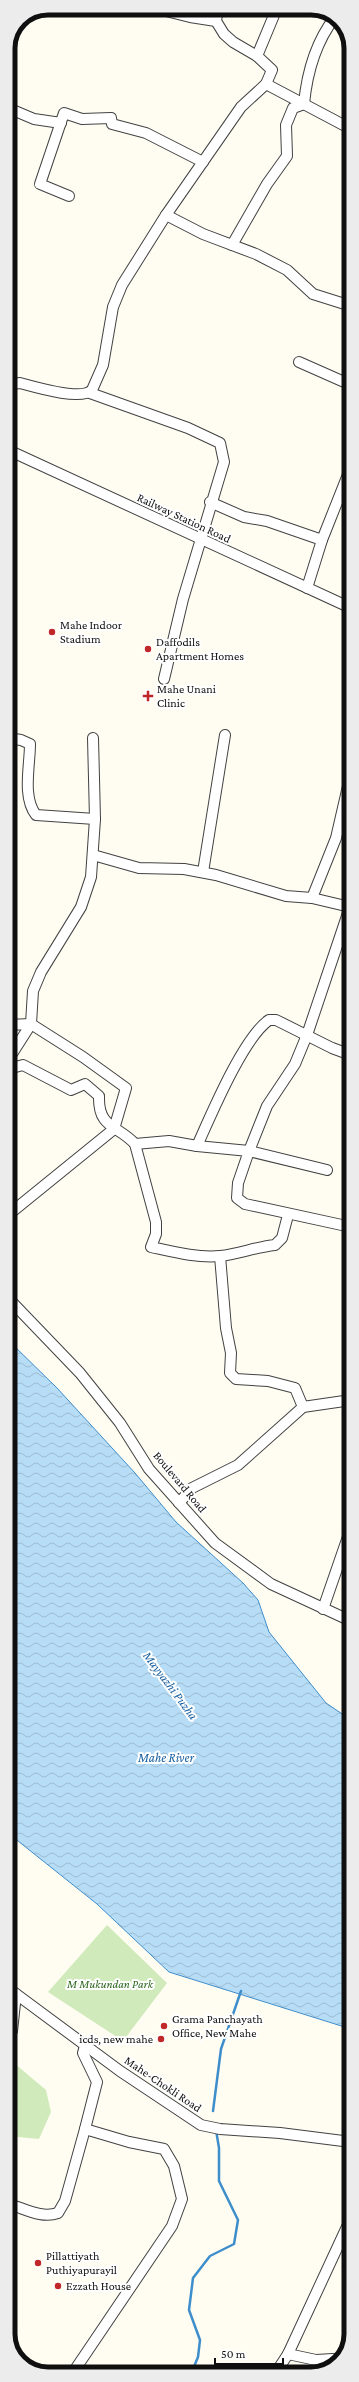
<svg xmlns="http://www.w3.org/2000/svg" width="359" height="2382" font-family="'Crimson Pro',serif">
  <defs>
    <pattern id="water-waves" width="16" height="10" patternUnits="userSpaceOnUse"><rect width="16" height="10" fill="#b7dcf6"/><path d="M0 5q4-4 8 0t8 0" fill="none" stroke="#9cbcd2"/></pattern>
  </defs>
  <rect width="100%" height="100%" fill="#fffdf2"/>
  <g fill="#d1eabb">
    <path d="M107,1925L167,1983L123,2041L48,1992Z"/>
    <path d="M14,2063L46,2090L51,2112L39,2139L8,2136V2070Z"/>
  </g>
  <path fill="url(#water-waves)" stroke="#3e8ecc" d="M8,1340L57,1388L135,1473L176,1522L243,1583L258,1600L269,1632L326,1703L351,1720V2029L169,1972L97,1904L8,1833Z"/>
  <g fill="none" stroke-linecap="round" stroke-linejoin="round">
    <g stroke="#3e8ecc" stroke-width="2.5">
      <path d="M213,2111L221,2049L241,1991"/>
      <path d="M191,2374L198,2357L200,2340L189,2310L193,2278L210,2256L234,2244L238,2220L219,2181V2148L216,2130"/>
    </g>
    <defs>
      <g id="minor">
        <path d="M154,8L190,17L216,21"/>
        <path d="M218,8L216,21L224,34L233,42L257,56"/>
        <path d="M266,84L272,70L257,56L277,8"/>
        <path d="M8,108L34,119L61,123"/>
        <path d="M69,196L40,184L64,113L82,119L111,118L112,124L146,133L203,162"/>
        <path d="M166,215L203,234L256,254L287,270L313,294L351,306"/>
        <path d="M232,245L267,184L287,156L286,125L293,108L304,104C307,72 315,43 335,17"/>
        <path d="M299,362L351,385"/>
        <path d="M8,388L13,384L20,383C35,387 81,401 92,390L103,365L113,307L122,285L166,215L241,107L266,84L351,129"/>
        <path d="M90,393L188,428L220,443L224,462L183,599L164,679"/>
        <path d="M8,450L351,608"/>
        <path d="M210,502L244,517L267,521L322,540L307,588"/>
        <path d="M322,540L351,467"/>
        <path d="M8,738L21,740L30,744C30,766 22,797 36,815L95,819"/>
        <path d="M93,855L139,868L184,869L216,875L286,896L312,898L350,907L307,1035L295,1064L267,1106L249,1151L327,1170"/>
        <path d="M203,872L225,735"/>
        <path d="M312,898L336,838L351,773"/>
        <path d="M8,1025L31,1024L83,1057L126,1088L114,1129L8,1215"/>
        <path d="M8,1060L31,1024L33,991L41,972L81,907L91,877L95,819L93,738"/>
        <path d="M8,1069L23,1065L71,1090L85,1084L99,1096C98,1129 118,1125 135,1144L156,1222V1234L151,1247C174,1252 197,1258 220,1256C239,1254 256,1247 275,1245L282,1238L288,1215"/>
        <path d="M135,1144L169,1141L197,1146C211,1115 243,1038 269,1020H276L332,1048L351,1055"/>
        <path d="M197,1146L249,1151L238,1183L237,1198L245,1204L351,1227"/>
        <path d="M220,1256L226,1328L231,1353L230,1373L236,1379L268,1381L295,1388L303,1407"/>
        <path d="M8,1298L80,1373L120,1423L149,1469L215,1543L271,1584L351,1621"/>
        <path d="M179,1503L192,1488L238,1465L303,1407L351,1400"/>
        <path d="M323,1609L351,1528"/>
        <path d="M8,1988L120,2071L201,2125L220,2129L280,2133L351,2142"/>
        <path d="M8,2039L12,2031L16,1994"/>
        <path d="M8,2204C24,2208 41,2219 58,2213L65,2201L85,2129"/>
        <path d="M288,2354L316,2360L333,2359"/>
        <path d="M72,2374L172,2226L182,2199L174,2166L164,2149L129,2142L85,2129L97,2082L83,2053L85,2046"/>
        <path d="M275,2374L288,2354L351,2218"/>
      </g>
    </defs>
    <use href="#minor" stroke="#424242" stroke-width="12"/>
    <use href="#minor" stroke="#fff" stroke-width="10"/>
  </g>
  <g fill="#bf2728" stroke="#fff" stroke-width="1.5">
    <circle cx="52" cy="632" r="4"/>
    <circle cx="148" cy="649" r="4"/>
    <path d="M146 690h4v4h4v4h-4v4h-4v-4h-4v-4h4z"/>
    <circle cx="164" cy="2026" r="4"/>
    <circle cx="161" cy="2039" r="4"/>
    <circle cx="38" cy="2263" r="4"/>
    <circle cx="58" cy="2286" r="4"/>
  </g>
  <g text-anchor="middle" stroke-width="4" stroke-linejoin="round" paint-order="stroke">
    <g font-size="12" fill="#0f0f0f" stroke="#fff">
      <text transform="translate(184 518) rotate(25)" y="4">Railway Station Road</text>
      <text transform="translate(180 1482) rotate(50)" y="4">Boulevard Road</text>
      <text transform="translate(163 2084) rotate(34)" y="4">Mahe-Chokli Road</text>
    </g>
    <g font-size="12" fill="#0f0f0f" stroke="#fff" text-anchor="start">
      <text x="60" y="629">Mahe Indoor<tspan x="60" dy="14">Stadium</tspan></text>
      <text x="156" y="646">Daffodils<tspan x="156" dy="14">Apartment Homes</tspan></text>
      <text x="157" y="693">Mahe Unani<tspan x="157" dy="14">Clinic</tspan></text>
      <text x="172" y="2023">Grama Panchayath<tspan x="172" dy="14">Office, New Mahe</tspan></text>
      <text x="153" y="2043" text-anchor="end">icds, new mahe</text>
      <text x="46" y="2260">Pillattiyath<tspan x="46" dy="14">Puthiyapurayil</tspan></text>
      <text x="66" y="2290">Ezzath House</text>
    </g>
    <g font-size="12" font-style="italic" fill="#2b671f" stroke="#fff">
      <text x="110" y="1988">M Mukundan Park</text>
    </g>
    <g font-size="13" font-style="italic" fill="#1860a1" stroke="#fff">
      <text transform="translate(171 1685) rotate(53)" y="5">Mayyazhi Puzha</text>
      <text x="166" y="1762">Mahe River</text>
    </g>
  </g>
  <path d="M0 0H359V2382H0ZM48 15H311A33 33 0 0 1 344 48V2334A33 33 0 0 1 311 2367H48A33 33 0 0 1 15 2334V48A33 33 0 0 1 48 15Z" fill="#ececec" fill-rule="evenodd"/>
  <path fill="none" stroke="#0f0f0f" stroke-width="5" d="M48 15H311A33 33 0 0 1 344 48V2334A33 33 0 0 1 311 2367H48A33 33 0 0 1 15 2334V48A33 33 0 0 1 48 15Z"/>
  <path d="M215 2358v6h68v-6" fill="none" stroke="#0f0f0f" stroke-width="2"/>
  <text x="221" y="2358" font-size="12" fill="#0f0f0f" stroke="#ffffff" stroke-width="3" paint-order="stroke">50 m</text>
</svg>
